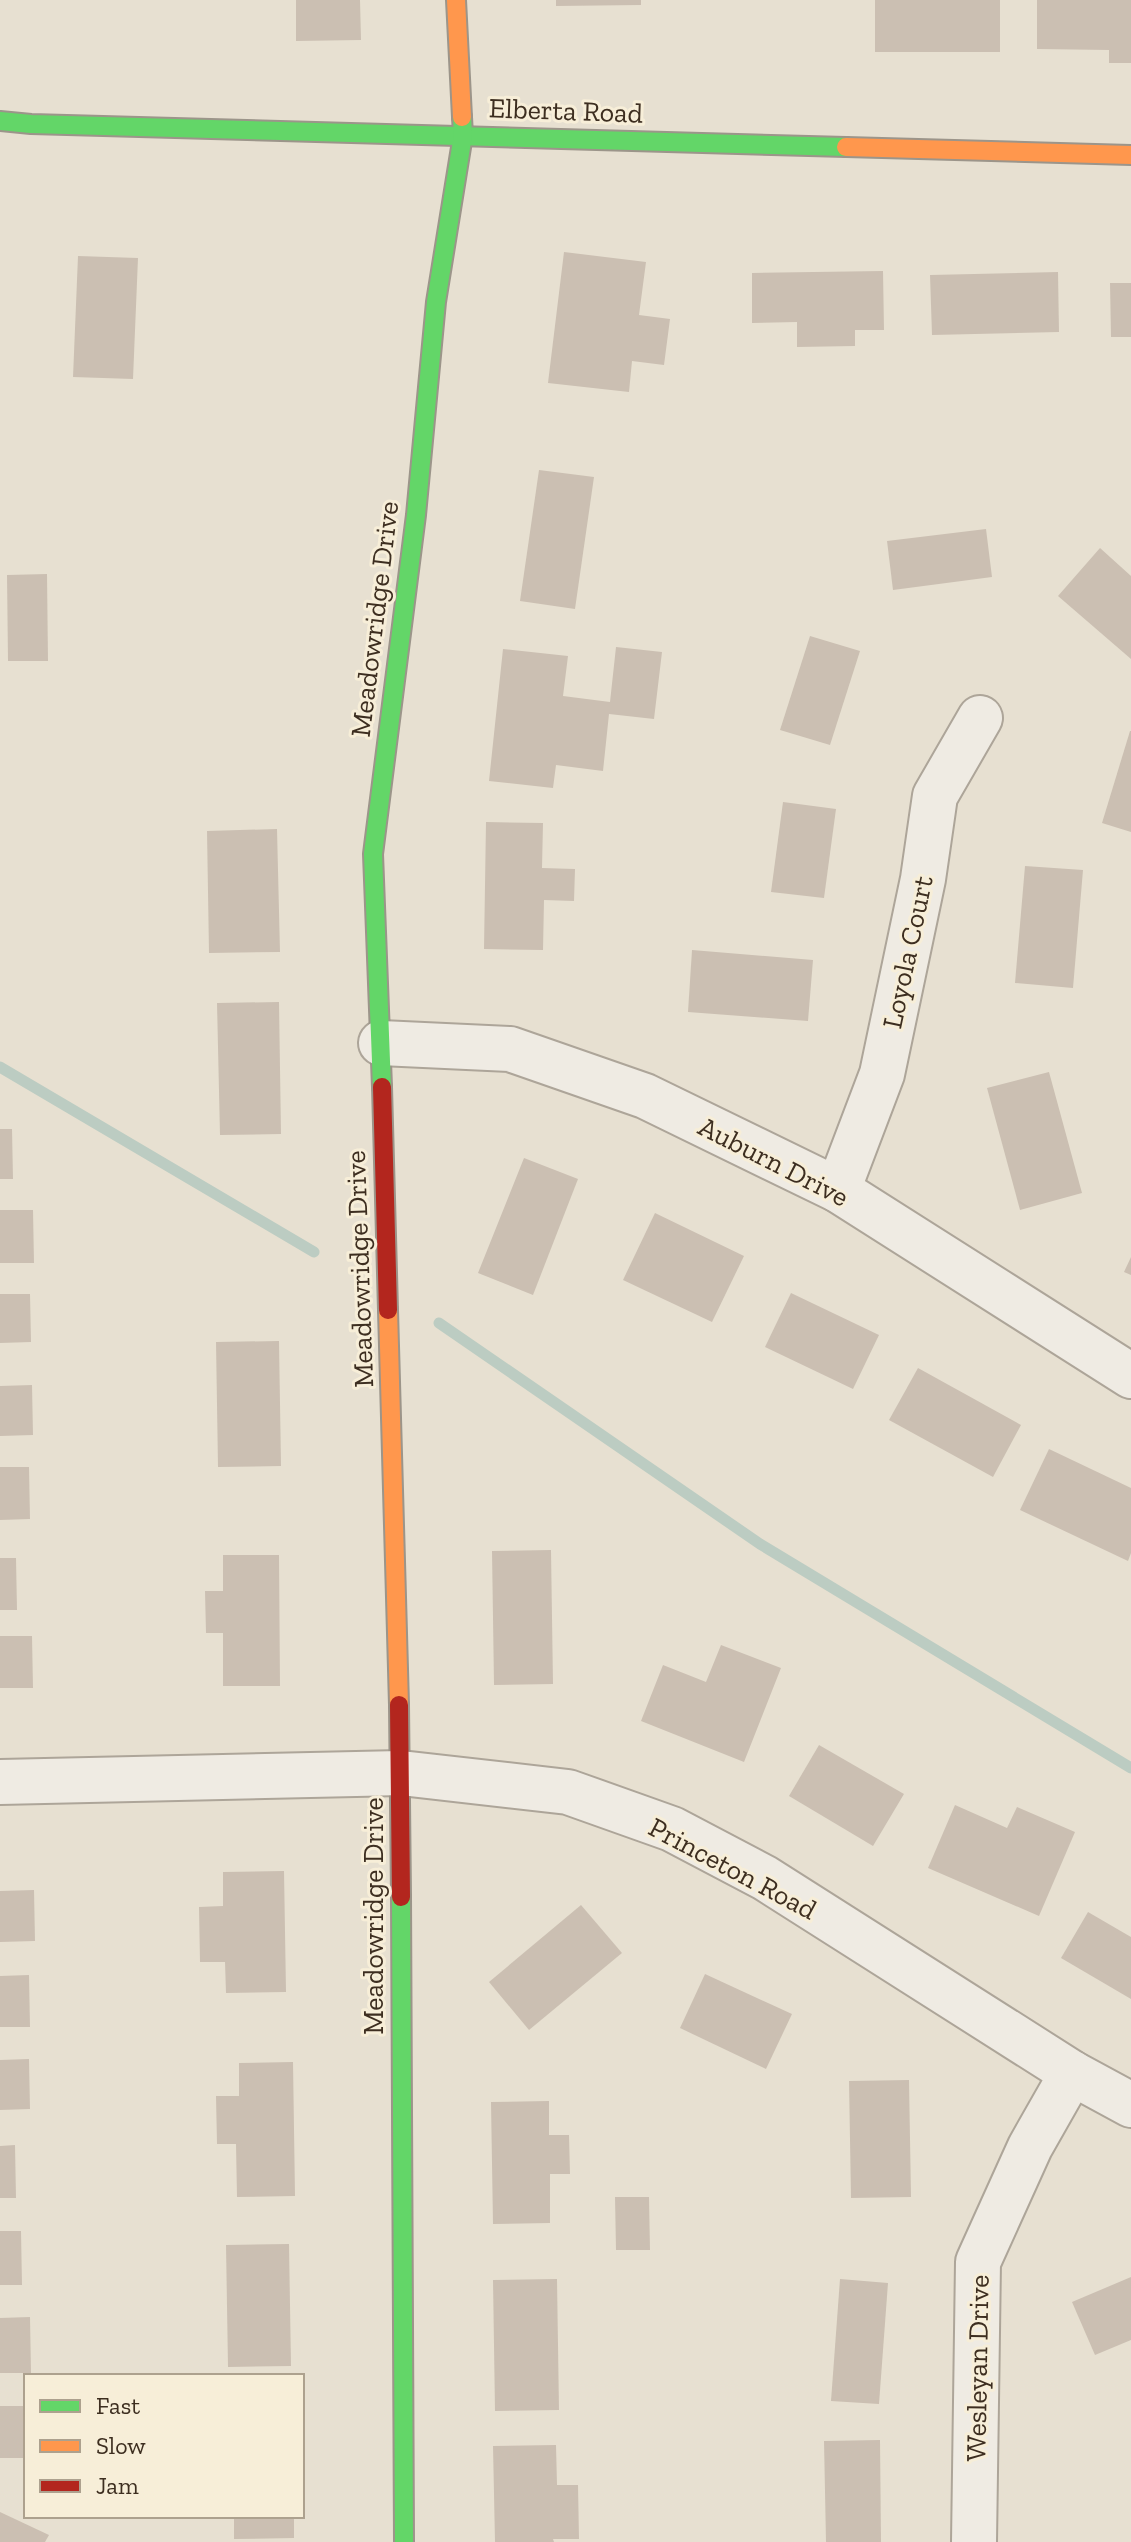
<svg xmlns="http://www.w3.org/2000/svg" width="1131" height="2542" font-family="'Zilla Slab',serif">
  <rect width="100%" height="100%" fill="#e7e0d1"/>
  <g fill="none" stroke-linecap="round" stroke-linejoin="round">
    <g stroke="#bcccc2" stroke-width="11">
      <path d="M0,1067L314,1252"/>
      <path d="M439,1323L760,1544L1131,1768"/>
    </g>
  </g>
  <g fill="#cbbfb2">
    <path d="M296,0H360L361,40L296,41Z"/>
    <path d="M556,0H641V5L556,6Z"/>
    <rect x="875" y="0" width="125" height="52"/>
    <path d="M1037,0H1131V63H1109V50L1037,49Z"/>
    <path d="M564,252L646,262L639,315L670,319L664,365L632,361L629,392L548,383Z"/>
    <path d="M78,256L138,258L133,379L73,377Z"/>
    <path d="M883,271L884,330H855V346L797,347V322L752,323V273Z"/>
    <path d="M1058,272L1059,332L932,335L930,275Z"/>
    <path d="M1110,283H1131V337H1111Z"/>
    <path d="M539,470L594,477L575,609L520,601Z"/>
    <path d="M986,529L992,577L893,590L887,541Z"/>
    <path d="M1100,548L1131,576V659L1058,596Z"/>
    <path d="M47,574L48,661H8L7,575Z"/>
    <path d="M810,636L860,651L830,745L780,730Z"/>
    <path d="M616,647L662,652L654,719L609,714L603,771L556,765L553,788L489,781L503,649L568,656L563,696L610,702Z"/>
    <path d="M1130,731H1131V832L1102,823Z"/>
    <path d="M783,802L836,809L824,898L771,892Z"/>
    <path d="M486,822L543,823L542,868L575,869L574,901L544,900L543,950L484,949Z"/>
    <path d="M277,829L280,952L209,953L207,831Z"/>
    <path d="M1025,866L1083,870L1073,988L1015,983Z"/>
    <path d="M692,950L813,960L808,1021L688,1012Z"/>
    <path d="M279,1002L281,1134L220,1135L217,1003Z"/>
    <path d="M1049,1072L1082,1193L1020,1210L987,1088Z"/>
    <path d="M0,1129H12L13,1179H0Z"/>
    <path d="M524,1158L578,1179L533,1295L478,1273Z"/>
    <path d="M0,1210H33L34,1263H0Z"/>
    <path d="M655,1213L744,1256L712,1322L623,1280Z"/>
    <path d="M1131,1257V1275L1124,1272Z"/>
    <path d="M791,1293L879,1335L853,1389L765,1347Z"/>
    <path d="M0,1294H30L31,1342L0,1343Z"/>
    <path d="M279,1341L281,1466L218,1467L216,1342Z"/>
    <path d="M918,1368L1021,1425L993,1477L889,1420Z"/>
    <path d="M32,1385L33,1435L0,1436V1386Z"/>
    <path d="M1049,1449L1131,1488V1553L1128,1561L1020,1510Z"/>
    <path d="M0,1467H29L30,1519L0,1520Z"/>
    <path d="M551,1550L553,1684L494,1685L492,1551Z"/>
    <path d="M223,1555H279L280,1686H223V1633H206L205,1591H223Z"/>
    <path d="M0,1558H16L17,1610H0Z"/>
    <path d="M0,1636H32L33,1688H0Z"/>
    <path d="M721,1645L781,1668L744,1762L641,1721L663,1665L706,1682Z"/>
    <path d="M819,1745L904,1794L873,1846L789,1796Z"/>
    <path d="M955,1805L1007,1828L1017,1807L1075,1832L1039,1916L928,1868Z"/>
    <path d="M284,1871L286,1992L226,1993L225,1962H200L199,1907L223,1906V1872Z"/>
    <path d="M34,1890L35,1941L0,1942V1891Z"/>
    <path d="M581,1905L622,1953L529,2030L489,1982Z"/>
    <path d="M1088,1912L1131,1937V1999L1061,1958Z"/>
    <path d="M705,1974L792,2014L766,2069L680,2028Z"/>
    <path d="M29,1975L30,2027H0V1976Z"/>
    <path d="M29,2059L30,2109L0,2110V2060Z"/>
    <path d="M293,2062L295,2196L237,2197L236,2144H217L216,2096H239V2063Z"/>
    <path d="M909,2080L911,2197L851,2198L849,2081Z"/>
    <path d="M549,2101V2135H569L570,2174H550V2223L493,2224L491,2102Z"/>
    <path d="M15,2145L16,2198H0V2146Z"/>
    <path d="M615,2197H649L650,2250H616Z"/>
    <path d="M0,2231H21L22,2285H0Z"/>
    <path d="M289,2244L291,2366L228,2367L226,2245Z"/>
    <path d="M1131,2277V2340L1095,2355L1072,2302Z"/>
    <path d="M557,2279L559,2410L495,2411L493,2280Z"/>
    <path d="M840,2279L888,2283L879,2404L831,2401Z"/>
    <path d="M30,2317L31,2373H0V2318Z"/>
    <rect x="0" y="2406" width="26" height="52"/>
    <path d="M880,2440L881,2542H826L824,2441Z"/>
    <path d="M556,2445L557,2485H578L579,2539H553L554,2542H495L493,2446Z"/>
    <path d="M0,2512L49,2535L45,2542H0Z"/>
    <path d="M234,2516H294V2538L234,2539Z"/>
  </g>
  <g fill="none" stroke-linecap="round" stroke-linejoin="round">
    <defs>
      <g id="street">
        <path d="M381,1043L510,1049L645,1096L838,1190L1131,1376"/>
        <path d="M838,1190L882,1074L923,879L935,796L980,718"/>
        <path d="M0,1782L401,1773L568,1792L672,1829L765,1878L1072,2073L1131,2105"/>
        <path d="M974,2542L978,2262L1030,2147L1072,2073"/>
      </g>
      <g id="fast">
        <path d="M0,121L31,124L846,147"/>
        <path d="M382,1087L373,854L416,515L436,302L463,135L462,117"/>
        <path d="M401,1897L404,2542"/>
      </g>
      <g id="slow">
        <path d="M456,0L462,117"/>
        <path d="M846,147L1131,155"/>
        <path d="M388,1310L399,1705"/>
      </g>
      <g id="jam">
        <path d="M382,1087L388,1310"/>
        <path d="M399,1705L401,1897"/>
      </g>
    </defs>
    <use href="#street" stroke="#ada599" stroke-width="48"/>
    <use href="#fast" stroke="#9c958a" stroke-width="22"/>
    <use href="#slow" stroke="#9c958a" stroke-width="22"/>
    <use href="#jam" stroke="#9c958a" stroke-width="22"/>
    <use href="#street" stroke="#efebe3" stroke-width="44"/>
    <use href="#fast" stroke="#63d668" stroke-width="18"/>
    <use href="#slow" stroke="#ff974d" stroke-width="18"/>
    <use href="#jam" stroke="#b3261e" stroke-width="18"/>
  </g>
  <g text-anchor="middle" stroke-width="6" stroke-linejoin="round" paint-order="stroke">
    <g font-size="28" fill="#3d2e20" stroke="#f7eed8">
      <text transform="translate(566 110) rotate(2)" y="10">Elberta Road</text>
      <text transform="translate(374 619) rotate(-83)" y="10">Meadowridge Drive</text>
      <text transform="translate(907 952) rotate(-78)" y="10">Loyola Court</text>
      <text transform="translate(774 1161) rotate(27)" y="10">Auburn Drive</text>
      <text transform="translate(359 1269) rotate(-92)" y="10">Meadowridge Drive</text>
      <text transform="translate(733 1868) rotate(28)" y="10">Princeton Road</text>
      <text transform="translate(373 1916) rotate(-90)" y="10">Meadowridge Drive</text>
      <text transform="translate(977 2368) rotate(-89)" y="10">Wesleyan Drive</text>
    </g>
  </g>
  <rect x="24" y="2374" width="280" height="144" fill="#f7eed8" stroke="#ada18e" stroke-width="2"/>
  <rect x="40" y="2400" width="40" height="12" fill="#63d668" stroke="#ada18e" stroke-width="2"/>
  <text x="96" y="2414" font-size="24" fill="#3d2e20">Fast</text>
  <rect x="40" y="2440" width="40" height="12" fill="#ff974d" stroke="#ada18e" stroke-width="2"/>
  <text x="96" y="2454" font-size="24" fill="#3d2e20">Slow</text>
  <rect x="40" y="2480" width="40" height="12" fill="#b3261e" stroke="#ada18e" stroke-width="2"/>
  <text x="96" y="2494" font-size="24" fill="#3d2e20">Jam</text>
</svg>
